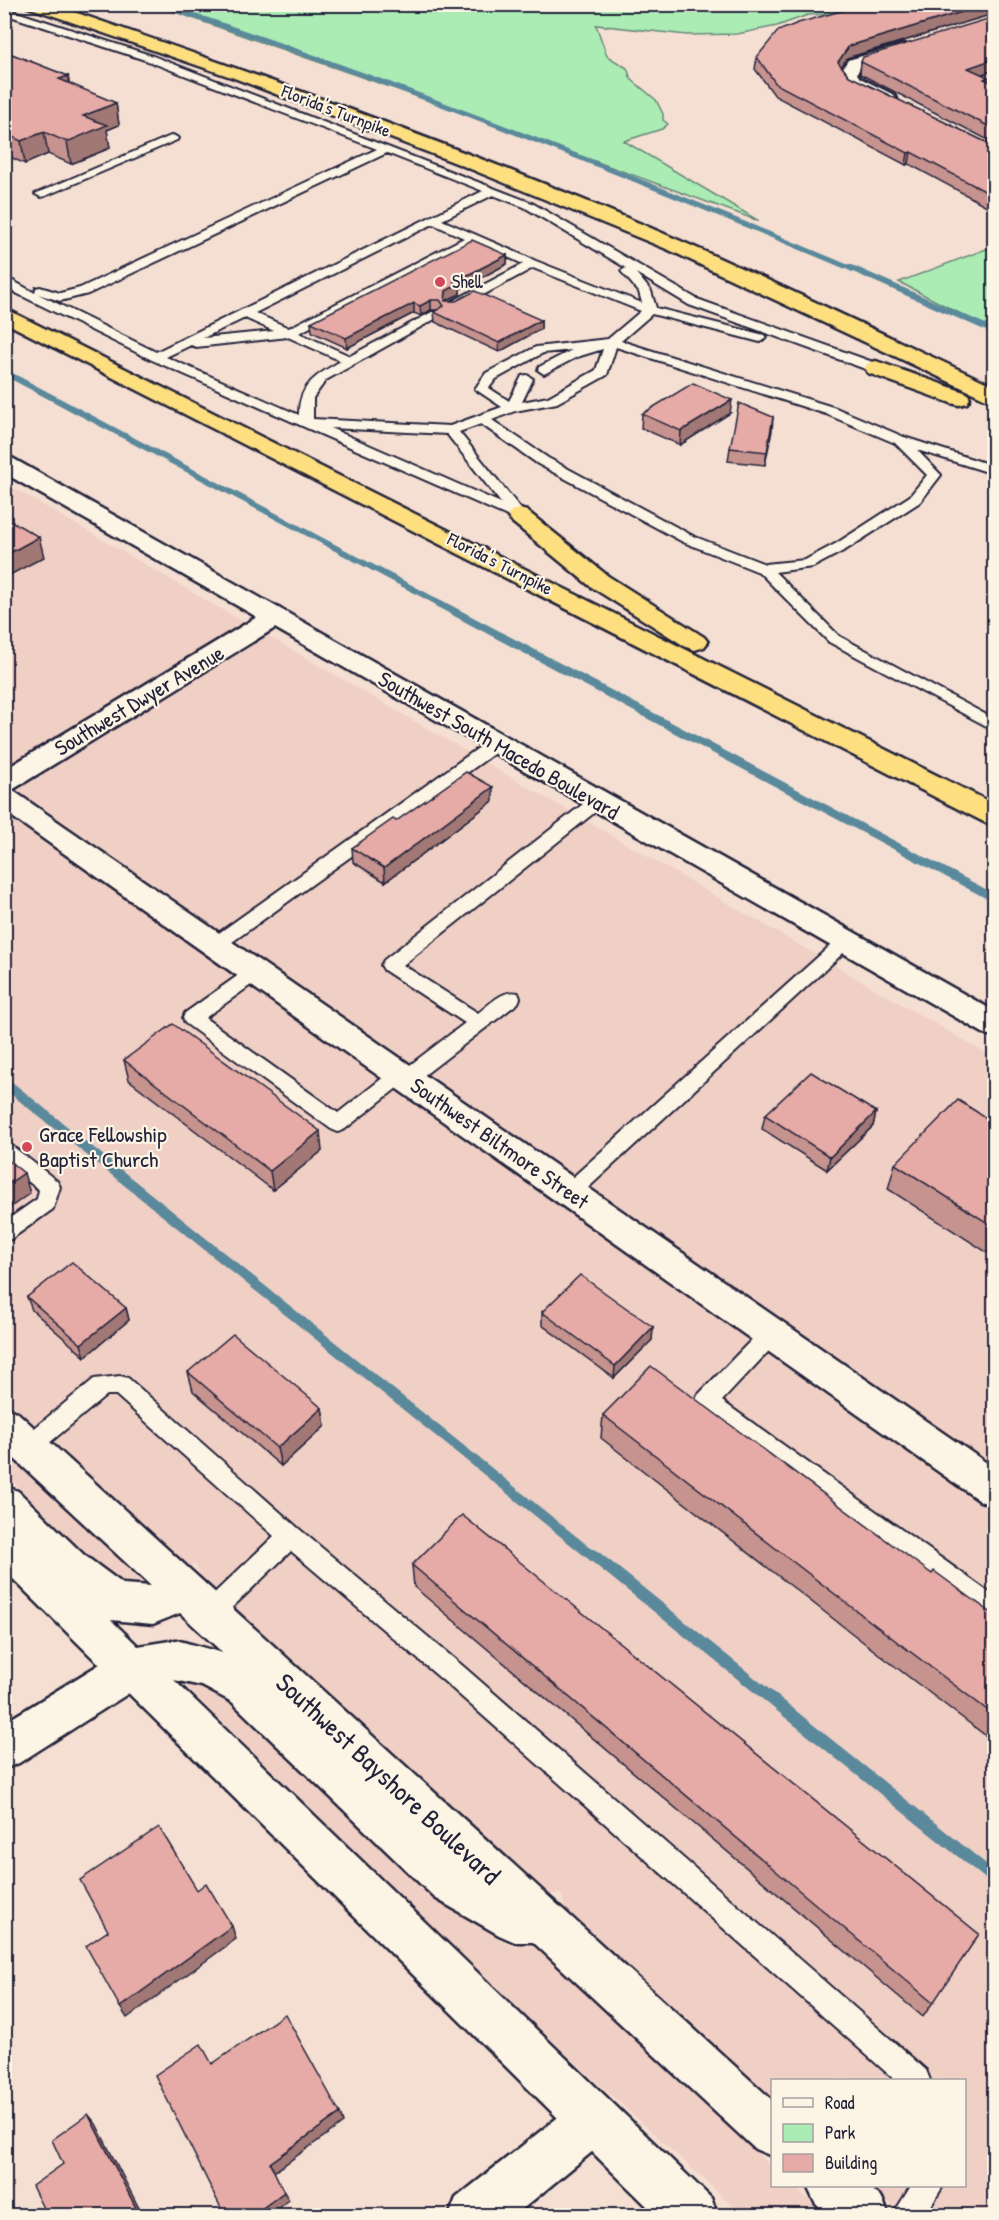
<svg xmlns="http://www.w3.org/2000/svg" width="999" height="2220" font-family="'Patrick Hand',sans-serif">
  <rect width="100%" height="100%" fill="#f5dfd2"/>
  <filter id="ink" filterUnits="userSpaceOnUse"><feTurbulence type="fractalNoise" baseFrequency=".0167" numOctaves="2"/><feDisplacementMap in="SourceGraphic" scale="12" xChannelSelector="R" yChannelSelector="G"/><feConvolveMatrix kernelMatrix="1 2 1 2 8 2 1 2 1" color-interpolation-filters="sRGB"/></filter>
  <g filter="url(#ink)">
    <g fill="#f0cfc5">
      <path d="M5,483L245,623L5,770Z"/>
      <path d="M266,635L994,1058V1468L15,789Z"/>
      <path d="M4,812L994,1510V2215H903L870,2186H964V2080H772V2098L564,1908L562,1894H547L202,1579L195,1564L188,1566L5,1398Z"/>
      <path d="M4,1452H5L145,1584L125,1583L85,1553L5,1474Z"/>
      <path d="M183,1684L202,1688L233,1706L436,1901L505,1943L517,1947L534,1946L772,2167V2186H793L825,2215H743L517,2009Z"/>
    </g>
    <g fill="#abecb5" stroke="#668778" stroke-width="1.5">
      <path d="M155,5H871L837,14L808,15L777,26L737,34L687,35L596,25L607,56L627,68L631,79L656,100L663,114V120L668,124L662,129L624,141L759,221L433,102Z"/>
      <path d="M994,246V331L899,282Z"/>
    </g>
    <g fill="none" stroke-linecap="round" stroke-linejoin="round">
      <path stroke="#5a899c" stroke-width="5" d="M158,4C394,81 624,173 852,269"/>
      <g stroke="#5a899c" stroke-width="6">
        <path d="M849,267L994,331"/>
        <path d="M4,372L443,605"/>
      </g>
      <path stroke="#5a899c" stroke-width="8" d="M440,604L994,898"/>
      <path stroke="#5a899c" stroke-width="10" d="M4,1082L594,1557"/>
      <path stroke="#5a899c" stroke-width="12" d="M593,1555L994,1878"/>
      <defs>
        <g id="lane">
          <path d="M4,8L153,56L532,203L697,299L881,365L882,368L881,371H871L689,305L636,273L651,291L656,308L764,335L766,338L760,342L652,314L621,341L836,408L904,437L994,466V474L917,450L941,475L920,502L847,549L813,567L775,572L839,636L994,719V730L829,642L759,572L683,542L538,464L481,424L459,432L524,513L526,516L524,519H514L152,360L18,294L4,285V276L35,293L36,288L40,287L60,293L80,288L377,149L145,60L4,14ZM387,153L483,191L156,352L38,294L60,301L88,294ZM493,195L524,207L626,268L621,271L639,292L642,303L536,261L442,220ZM433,224L464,238L289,328L255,313ZM474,242L523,264L451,302V308H459L533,268L641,311L608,339L536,347L486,373L475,389L502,407L450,426L313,419V398L326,380L442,315L440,312H432L350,356L299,333ZM245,318L274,331L203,338ZM288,337L341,361C318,374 298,385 299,415L166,357L191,345L196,347ZM616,347L826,414L895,443L927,475L910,496L837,543L805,560L765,564L693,536L548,458L492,420L515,411L557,403L607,375ZM603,349L596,370L548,397L522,402L533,379L527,375L522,376L509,401L489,388L496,379L543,353L572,350L539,367L538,370L544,374L577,357ZM330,428L447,434L501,503Z"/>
          <path d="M173,135L178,138L177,140L45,196L41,197L35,194Z"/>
          <path d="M497,738L503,739L505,743L503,747L221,950L215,951L209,950L206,945L209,940L491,739Z"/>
          <path d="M598,796L604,797L606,801L604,805L403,965L478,1013C489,1005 503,989 518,993L520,998L518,1003L414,1083L402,1084L345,1129L338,1132L331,1129L185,1023L183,1018L185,1013L250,967L256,965L262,967L265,972L262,977L205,1018L338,1113L394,1069L401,1067L406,1068L465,1023L384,970L381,965L384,960L592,797Z"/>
          <path d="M846,935L852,937L855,941L852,945L577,1198L570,1200L563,1198L560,1192L563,1186L840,937Z"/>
          <path d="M4,1142L11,1145L57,1181L60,1187L53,1209L11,1239L4,1241V1222L37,1199L39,1190L4,1162Z"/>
          <path d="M772,1324L780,1327L783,1333L780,1339L722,1401L994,1596V1621L986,1618L698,1409L695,1402L698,1395L764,1327Z"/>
          <path d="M120,1376L128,1378L298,1528L464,1667L926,2070L930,2080H895L446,1683L291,1551L217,1622L209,1625L201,1622L197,1614L201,1606L274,1536L116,1395H107L36,1454L28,1457L20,1454L17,1447L20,1440L94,1379Z"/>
          <path d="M911,2186H943L925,2216H892Z"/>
        </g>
        <g id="street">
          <path d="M905,44L913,49L911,53L860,67L857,74L860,78L894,95L897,99L894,103C878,107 849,87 839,74L848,60Z"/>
          <path d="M4,456L12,458L994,1011V1037L983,1033L275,628L12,790L994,1468V1506L980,1501L4,811V770L257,617L4,473Z"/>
          <path d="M133,1647L148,1653L154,1667L148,1681L19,1763L4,1769V1723L118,1653Z"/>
          <path d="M593,2096L610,2103L617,2120L610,2137L514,2216H449L456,2198L576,2103Z"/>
        </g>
        <g id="secondary">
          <path d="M4,1408L17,1412L772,2100V2156L755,2149L533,1942H515L499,1935L435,1898L232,1702L202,1686L174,1680L711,2198L718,2216H657L4,1570V1486L18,1491L84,1555L123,1584L151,1586L4,1449ZM180,1613L223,1653L176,1640L138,1646L111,1620L153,1624Z"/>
          <path d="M807,2186H868L882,2198L889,2216H827L815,2203Z"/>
        </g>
        <g id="highway">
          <path d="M26,4H51C264,77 477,152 683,242C788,288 891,338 994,386V401L986,399L669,250L456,163L234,78L28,7Z"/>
          <path d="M4,308L994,804V824L984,822L4,322Z"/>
          <path d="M876,361L967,393L970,398L967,403L959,405L951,403L868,373L865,368L868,363Z"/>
          <path d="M519,509L527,511L608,576L704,637L708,642L704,647L695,650L686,647L590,586L511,521L507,516L511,511Z"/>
        </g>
      </defs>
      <use href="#lane" stroke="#22223b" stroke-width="4"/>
      <use href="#street" stroke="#22223b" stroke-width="5"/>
      <use href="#secondary" stroke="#22223b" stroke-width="5"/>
      <use href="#highway" stroke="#22223b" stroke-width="5"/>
      <use href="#lane" fill="#fcf5e5" fill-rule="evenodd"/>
      <use href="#street" fill="#fcf5e5" fill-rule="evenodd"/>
      <use href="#secondary" fill="#fcf5e5" fill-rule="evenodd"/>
      <use href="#highway" fill="#fddf80" fill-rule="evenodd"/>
    </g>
    <g fill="#c6938f" stroke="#22223b" stroke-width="1.5">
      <path d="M994,4V15L993,14L847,58L842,67L849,76L994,146V210L909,164L906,165L775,96L755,69L757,57Z"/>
      <path d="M4,51L68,76L69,84L116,103L119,125L107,130L110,148L71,164L48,154L25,164L4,154Z"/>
      <path d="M861,62L994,70L982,75L988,77V81L994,84V143L860,74Z"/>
      <path d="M507,255V264L460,289V294L446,301L541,320V329L499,352L435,322L434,312L438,310H431L421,316L414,313L347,348L312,332L311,322Z"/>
      <path d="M730,413L680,445L641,428L642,414Z"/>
      <path d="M773,417L765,465L728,461L730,448Z"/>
      <path d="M493,801L385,882L353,862L352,848L396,821Z"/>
      <path d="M124,1060L322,1151L273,1190L129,1080Z"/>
      <path d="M876,1112L873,1126L827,1170L762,1129L765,1115Z"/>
      <path d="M994,1123V1257L888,1189L895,1164Z"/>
      <path d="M27,1297L126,1308L129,1320L85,1357L32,1310Z"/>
      <path d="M542,1312L653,1327L652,1340L614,1378L542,1325Z"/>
      <path d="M188,1372L322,1408L325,1426L281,1466L193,1391Z"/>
      <path d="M603,1415L932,1574L994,1615V1742L867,1645L601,1438Z"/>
      <path d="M412,1565L979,1934L923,2017L414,1587Z"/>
    </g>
    <g fill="#a17874" stroke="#22223b" stroke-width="1.5">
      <path d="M988,4H994L993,14L847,58L837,74L838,62L849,46Z"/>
      <path d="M994,59V70L965,80L968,68Z"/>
      <path d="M68,76L72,98L59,79Z"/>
      <path d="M116,103L119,125L107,130L110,148L71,164L67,142L83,116Z"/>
      <path d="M44,132L48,154L25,164L21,141Z"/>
      <path d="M911,152L909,164L906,165L908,153Z"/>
      <path d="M507,255V264L460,289V294L445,301L446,291L454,282Z"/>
      <path d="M431,300V310L421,316L420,306Z"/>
      <path d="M414,303V313L347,348L346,338Z"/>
      <path d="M541,320V329L499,352V343Z"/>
      <path d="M732,400L730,413L680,445L681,431Z"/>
      <path d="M773,417L772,431L765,465L767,452Z"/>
      <path d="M39,537L44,557L4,578V556Z"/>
      <path d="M493,787V801L385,882L384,868Z"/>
      <path d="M876,1112L873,1126L827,1170L830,1157Z"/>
      <path d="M320,1131L322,1151L273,1190L270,1171Z"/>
      <path d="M24,1173L30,1193L4,1212V1187Z"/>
      <path d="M126,1308L129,1320L85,1357L81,1344Z"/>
      <path d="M653,1327L652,1340L614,1378L615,1366Z"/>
      <path d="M322,1408L325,1426L281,1466L277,1448Z"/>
      <path d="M232,1926L236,1939L127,2018L120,2007Z"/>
      <path d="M340,2113L343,2123L274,2172L270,2163Z"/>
      <path d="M88,2114L96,2124L143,2216H140Z"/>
      <path d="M284,2192L289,2200L268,2216H252Z"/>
    </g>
    <g fill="#e6aba6" stroke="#22223b" stroke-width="1.5">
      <path d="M866,4H988L849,46L838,62L849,76L994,146V196L911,152L908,153L776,84L757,57L778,31L798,23Z"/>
      <path d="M994,17V59L968,68L988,77L984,79L994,84V129L861,62L863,57Z"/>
      <path d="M4,51L68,76L59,79L116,103L83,116L107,125L67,142L44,132L21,141L4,133Z"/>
      <path d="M472,240L507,255L454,282L459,284L446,291L445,301H456L475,291L541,320L499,343L434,312L444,306L440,300H431L420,306L414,303L346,338L311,322Z"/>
      <path d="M693,383L732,400L681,431L642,414Z"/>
      <path d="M739,403L773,417L767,452L730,448Z"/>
      <path d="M4,517L39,537L4,556Z"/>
      <path d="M466,772L493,787L384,868L352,848L393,819L396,821Z"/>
      <path d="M173,1024L320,1131L270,1171L124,1060Z"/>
      <path d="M811,1072L876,1112L830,1157L765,1115Z"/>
      <path d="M958,1100L994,1123V1227L895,1164Z"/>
      <path d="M4,1157L24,1173L4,1187Z"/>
      <path d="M72,1262L126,1308L81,1344L27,1297Z"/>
      <path d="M580,1275L653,1327L615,1366L542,1312Z"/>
      <path d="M233,1334L322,1408L277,1448L188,1372Z"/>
      <path d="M651,1366L932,1574L934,1571L994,1615V1715L875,1625L603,1415Z"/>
      <path d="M462,1515L979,1934L933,2003L412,1565Z"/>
      <path d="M159,1827L197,1890L206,1883L232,1926L120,2007L86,1946L108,1931L80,1880Z"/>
      <path d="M285,2014L340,2113L270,2163L284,2192L252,2216H225L155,2075L201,2044L212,2064Z"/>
      <path d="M88,2114L140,2216H44L46,2214L32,2186L63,2164L52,2140Z"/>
    </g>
  </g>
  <g fill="#d1495b" stroke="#fcf5e5" stroke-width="2">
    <circle cx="440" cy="282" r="6"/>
    <circle cx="27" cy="1147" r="6"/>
  </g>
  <g text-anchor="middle" stroke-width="4.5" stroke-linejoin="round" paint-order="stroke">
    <g font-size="18" fill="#22223b" stroke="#fcf5e5">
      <text transform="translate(336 111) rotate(21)" y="6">Florida's Turnpike</text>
      <text transform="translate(500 564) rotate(27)" y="6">Florida's Turnpike</text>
    </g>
    <g font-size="18" fill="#22223b" stroke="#fcf5e5" text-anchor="start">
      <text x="452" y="288">Shell</text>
    </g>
    <g font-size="22" fill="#22223b" stroke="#fcf5e5">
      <text transform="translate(139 700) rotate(-31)" y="8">Southwest Dwyer Avenue</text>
      <text transform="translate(499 745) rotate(30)" y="8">Southwest South Macedo Boulevard</text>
      <text transform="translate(500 1143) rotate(35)" y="8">Southwest Biltmore Street</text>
    </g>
    <g font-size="22" fill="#22223b" stroke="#fcf5e5" text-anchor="start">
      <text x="39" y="1142">Grace Fellowship<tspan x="39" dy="25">Baptist Church</tspan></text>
    </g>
    <g font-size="27" fill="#22223b" stroke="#fcf5e5">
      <text transform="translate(388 1779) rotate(43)" y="9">Southwest Bayshore Boulevard</text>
    </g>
  </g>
  <rect width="999" height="2220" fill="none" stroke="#fcf5e5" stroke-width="24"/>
  <rect x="12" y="12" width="975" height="2196" fill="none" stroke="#22223b" stroke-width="2" filter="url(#ink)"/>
  <rect x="771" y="2079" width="195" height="108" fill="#fcf5e5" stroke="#a5a1a1" stroke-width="1.5"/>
  <rect x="783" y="2098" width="30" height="9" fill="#fcf5e5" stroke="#a5a1a1" stroke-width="1.5"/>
  <text x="825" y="2109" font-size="18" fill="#22223b">Road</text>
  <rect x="783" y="2124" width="30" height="18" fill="#abecb5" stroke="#a5a1a1" stroke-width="1.5"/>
  <text x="825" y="2139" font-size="18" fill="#22223b">Park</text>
  <rect x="783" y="2154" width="30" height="18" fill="#e6aba6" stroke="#a5a1a1" stroke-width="1.5"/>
  <text x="825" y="2169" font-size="18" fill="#22223b">Building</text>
</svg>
